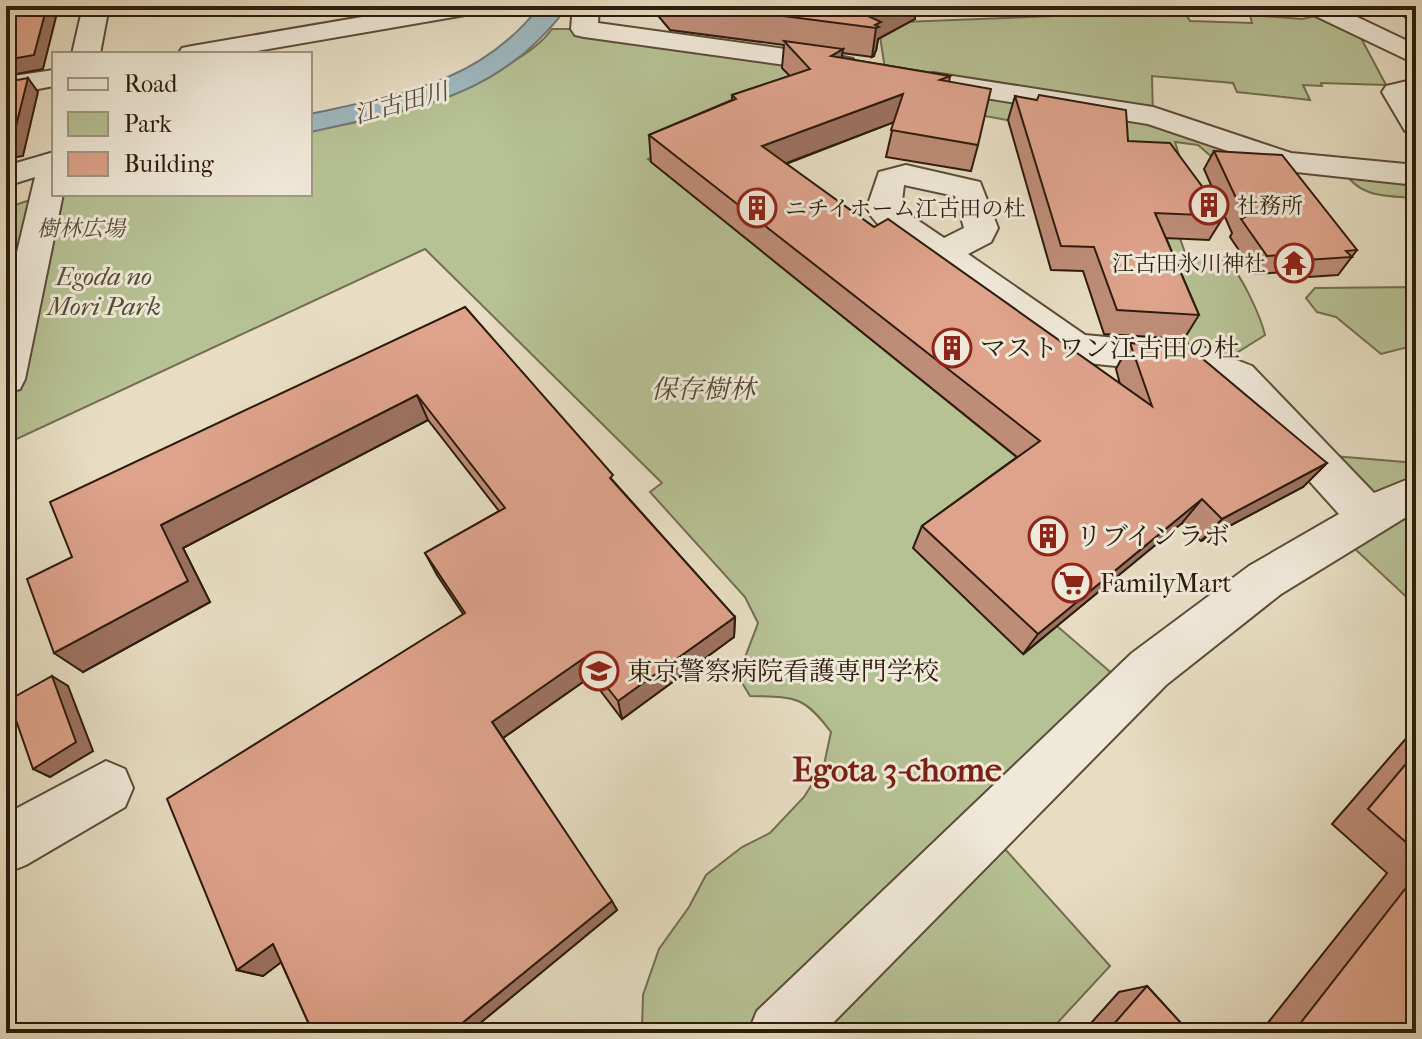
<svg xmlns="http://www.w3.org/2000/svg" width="1422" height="1039" font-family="'IM FELL French Canon','Noto Serif JP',serif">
  <rect width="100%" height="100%" fill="#e7ddc3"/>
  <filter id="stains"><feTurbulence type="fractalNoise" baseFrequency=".0025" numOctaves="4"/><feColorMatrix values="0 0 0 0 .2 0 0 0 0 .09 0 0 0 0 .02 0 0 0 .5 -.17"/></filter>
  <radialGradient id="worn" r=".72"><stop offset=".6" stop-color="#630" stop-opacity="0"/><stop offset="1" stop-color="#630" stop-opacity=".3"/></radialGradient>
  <g fill="#b6c194" stroke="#726e50" stroke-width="2">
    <path d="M1048,6H1181L1190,21L1252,23L1250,15L1302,19L1316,16L1361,38L1386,85L1321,83L1322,86L1303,85L1310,100L1237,92L1233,83L1152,76L1153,116L1250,149L1213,158L1198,145L1175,142L1183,168L1154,167L1187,258C1199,257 1214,254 1225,261C1240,269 1261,318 1265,335L1219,364L1187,357L1184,339L1029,124L930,106L718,126L648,159L1026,465L1024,654L1057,626L1129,688L987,829L1110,966L1048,1033H646L642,1028L643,995L659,949L689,907L706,875L742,847L770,833L804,797L824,765L831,732C803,695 795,697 750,696L738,676L758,623L745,597L650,492L662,483L425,249L6,444V208L54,192L310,194V132C382,116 454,106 514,61C528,52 542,43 552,29H584L885,69L878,23L1054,16Z"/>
    <path d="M1342,168L1416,175V198C1385,196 1358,198 1342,168Z"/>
    <path d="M1416,287V345L1381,354L1336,317L1317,312L1306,298L1315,288Z"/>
    <path d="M1310,454L1416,463V606L1340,535L1369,518Z"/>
  </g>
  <path fill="#9db8bf" stroke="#707977" stroke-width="2" d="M540,6H568C500,99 415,108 310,132V114C401,94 479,84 540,6Z"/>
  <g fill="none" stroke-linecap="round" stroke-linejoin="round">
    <defs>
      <g id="minor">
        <path d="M83,6H109L100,54H72Z"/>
        <path d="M426,6H484L480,11L471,14L239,54H178L182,48L192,46Z"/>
        <path d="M573,6H599L598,23L843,57L853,59L857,65L853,71L843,73L584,37L575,35L571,29Z"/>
        <path d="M1301,6H1334L1416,45V64L1305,11Z"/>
        <path d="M1396,6H1416V21L1407,18Z"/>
        <path d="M54,70V86L6,95V77Z"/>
        <path d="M933,73L1153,107L1291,153L1416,165V185L1287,171L1148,124L923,88L919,82L923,76Z"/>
        <path d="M1416,79L1414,97L1416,134L1405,131L1382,92L1386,86Z"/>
        <path d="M54,152V194H63L25,379L20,389L6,393V298L35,177L6,186V166Z"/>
        <path d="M906,165L980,182L998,228L991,242L968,254L1085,335L1200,346L1252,366L1374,493L1416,476V511L1281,594L1166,685L823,1033H748L757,1011L1132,653L1249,566L1339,514L1224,386L1197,374L1096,364L1062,356L877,223L866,210L879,172ZM904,185L955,196L964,228L944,238L901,209Z"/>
        <path d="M106,761L125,769L133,788L125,807L26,865L6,873V814Z"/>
      </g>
    </defs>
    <use href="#minor" stroke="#5c4c3a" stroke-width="4"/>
    <use href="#minor" fill="#efe9d8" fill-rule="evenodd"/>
  </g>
  <g fill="#bf8c78" stroke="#2d1b0c" stroke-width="2">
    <path d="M650,6H944L915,15V19L878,39L876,51L875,52L874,56L872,57L842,53V58L950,76L949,82L978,145L971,171L886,157L894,122L786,164L874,227L1120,384L1116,369L1130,343L1327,463L1303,487L1201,541L1182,523L1023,654L913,548L922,526L1017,457L651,162L649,135L732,100V95L790,76L782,68L784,45L670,30Z"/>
    <path d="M1015,96L1128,141L1224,216L1209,240L1166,238L1199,315L1184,339L1104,334L1083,271L1051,270L1008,120Z"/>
    <path d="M1214,151L1357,250L1338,275L1293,278L1288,272L1255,274L1230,237L1232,233L1204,169Z"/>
    <path d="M465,307L615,483L735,617L734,637L622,719L590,677L503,738L617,910L468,1033H313L281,962L263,976L237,970L463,614L437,575L425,553L499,511L428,420L183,548L210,602L83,672L72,557Z"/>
    <path d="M1416,727V1033H1267L1263,1029L1387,873L1332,824Z"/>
    <path d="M1147,986L1190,1033H1082L1119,992Z"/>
  </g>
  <g fill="#9b7261" stroke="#2d1b0c" stroke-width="2">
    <path d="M47,6H56L58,9L43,69L6,76V60Z"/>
    <path d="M891,6H944L915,15V19L878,39L876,51L875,52L874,56L872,57L876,28L870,17Z"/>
    <path d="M843,49L839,76L831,56Z"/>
    <path d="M28,78L38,92L23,156L6,159V143Z"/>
    <path d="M903,94L897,121L760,173L762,146Z"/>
    <path d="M417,395L428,420L183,548L210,602L83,672L54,653L161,525Z"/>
    <path d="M1327,463L1303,487L1201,541L1222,519Z"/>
    <path d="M1202,499L1182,523L1023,654L1038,634Z"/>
    <path d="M735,617L734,637L622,719L618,701Z"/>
    <path d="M584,658L590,677L503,738L492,722Z"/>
    <path d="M52,676L68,686L93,751L50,777L33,769Z"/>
    <path d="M612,901L617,910L468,1033H450Z"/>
    <path d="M273,944L296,951L263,976L237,970Z"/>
  </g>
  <g fill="#dea38b" stroke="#2d1b0c" stroke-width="2">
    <path d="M6,6H47L34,55L6,60Z"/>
    <path d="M706,6H891L870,17L881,22L875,25L879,27L876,28Z"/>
    <path d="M784,41L843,49L831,56L950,76L940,80L991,89L978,145L891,130L903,94L762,146L874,227L888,219L1152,406L1130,343L1191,349L1327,463L1222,519L1202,499L1038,634L922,526L1040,441L649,135L736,99L732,95L810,69Z"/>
    <path d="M28,78L12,142L6,143V82Z"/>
    <path d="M1039,95L1126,110L1128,141L1170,143L1224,216L1155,213L1199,315L1117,310L1094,247L1061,246L1015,96L1037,100Z"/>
    <path d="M1214,151L1282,155L1357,250L1346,251L1352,257L1306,260L1301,254L1267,256L1241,219L1245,217Z"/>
    <path d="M465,307L613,475L610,478L735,617L618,701L584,658L492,722L612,901L450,1033H313L273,944L237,970L167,799L465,613L425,553L505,508L417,395L161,525L188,581L54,653L27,579L72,557L50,502Z"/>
    <path d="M52,676L76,742L33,769L9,700Z"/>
    <path d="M1416,752V851L1368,809Z"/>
    <path d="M1416,875V1033H1307L1299,1025Z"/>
    <path d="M1147,986L1190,1033H1106Z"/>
  </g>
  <defs>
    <symbol id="building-ring" viewBox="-11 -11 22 22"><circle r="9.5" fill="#efe9d8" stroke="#8f2418" stroke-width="1.5"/><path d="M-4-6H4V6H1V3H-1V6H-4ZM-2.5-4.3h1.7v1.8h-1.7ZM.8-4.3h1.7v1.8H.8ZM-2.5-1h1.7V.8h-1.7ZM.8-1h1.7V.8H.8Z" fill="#8f2418"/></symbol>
    <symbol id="temple-ring" viewBox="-11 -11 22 22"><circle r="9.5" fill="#efe9d8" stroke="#8f2418" stroke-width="1.5"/><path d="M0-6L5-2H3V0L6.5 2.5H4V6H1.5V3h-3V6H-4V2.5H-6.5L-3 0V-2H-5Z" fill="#8f2418"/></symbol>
    <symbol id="supermarket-ring" viewBox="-11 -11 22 22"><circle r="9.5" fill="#efe9d8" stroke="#8f2418" stroke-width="1.5"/><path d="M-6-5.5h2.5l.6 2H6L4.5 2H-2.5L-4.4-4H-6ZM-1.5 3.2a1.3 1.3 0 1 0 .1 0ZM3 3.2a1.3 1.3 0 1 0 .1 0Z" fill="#8f2418"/></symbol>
    <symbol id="university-ring" viewBox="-11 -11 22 22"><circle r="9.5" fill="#efe9d8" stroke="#8f2418" stroke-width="1.5"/><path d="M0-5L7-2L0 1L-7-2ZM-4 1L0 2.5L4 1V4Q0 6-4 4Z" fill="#8f2418"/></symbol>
  </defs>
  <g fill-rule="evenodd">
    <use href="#building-ring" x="1187" y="183" width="44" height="44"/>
    <use href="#building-ring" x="735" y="186" width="44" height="44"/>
    <use href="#temple-ring" x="1272" y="241" width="44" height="44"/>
    <use href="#building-ring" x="930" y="326" width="44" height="44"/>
    <use href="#building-ring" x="1026" y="514" width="44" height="44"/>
    <use href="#supermarket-ring" x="1050" y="561" width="44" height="44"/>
    <use href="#university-ring" x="577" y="649" width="44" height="44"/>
  </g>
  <g text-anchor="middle" stroke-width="6" stroke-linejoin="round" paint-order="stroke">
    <g font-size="22" fill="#2d1b0c" stroke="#efe9d8" text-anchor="start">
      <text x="1237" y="213">社務所</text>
      <text x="785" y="216">ニチイホーム江古田の杜</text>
      <text x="1266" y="271" text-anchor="end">江古田氷川神社</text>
    </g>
    <g font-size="22" font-style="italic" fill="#564d35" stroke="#efe9d8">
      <text x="81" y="236">樹林広場</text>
    </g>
    <g font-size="24" font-style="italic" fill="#4f4a42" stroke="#efe9d8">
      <text transform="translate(401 103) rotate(-15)" y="8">江古田川</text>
    </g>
    <g font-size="26" font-style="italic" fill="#564d35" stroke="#efe9d8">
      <text x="104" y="285">Egoda no<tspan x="104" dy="30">Mori Park</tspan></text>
      <text x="703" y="398">保存樹林</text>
    </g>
    <g font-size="26" fill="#2d1b0c" stroke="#efe9d8" text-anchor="start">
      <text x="980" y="357">マストワン江古田の杜</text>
      <text x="1076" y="545">リブインラボ</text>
      <text x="1100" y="592">FamilyMart</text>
      <text x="627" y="680">東京警察病院看護専門学校</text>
    </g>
    <g font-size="34" font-weight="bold" fill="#7a1f14" stroke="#efe9d8">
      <text x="897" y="781">Egota 3-chome</text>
    </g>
  </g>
  <rect width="1422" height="1039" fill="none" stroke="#e7ddc3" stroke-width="32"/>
  <rect x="8" y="8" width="1406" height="1023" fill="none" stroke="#2d1b0c" stroke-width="4"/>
  <rect x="16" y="16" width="1390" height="1007" fill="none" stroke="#2d1b0c" stroke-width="2"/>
  <rect x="52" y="52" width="260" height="144" fill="#efe9d8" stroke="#a19786" stroke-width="2"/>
  <rect x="68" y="78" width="40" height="12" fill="#efe9d8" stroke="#a19786" stroke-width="2"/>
  <text x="124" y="92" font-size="24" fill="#2d1b0c">Road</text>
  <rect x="68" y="112" width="40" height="24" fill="#b6c194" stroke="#a19786" stroke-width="2"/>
  <text x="124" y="132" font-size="24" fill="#2d1b0c">Park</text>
  <rect x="68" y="152" width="40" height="24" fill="#dea38b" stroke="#a19786" stroke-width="2"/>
  <text x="124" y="172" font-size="24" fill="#2d1b0c">Building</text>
  <rect width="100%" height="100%" filter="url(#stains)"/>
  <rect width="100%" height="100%" fill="url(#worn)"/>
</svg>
